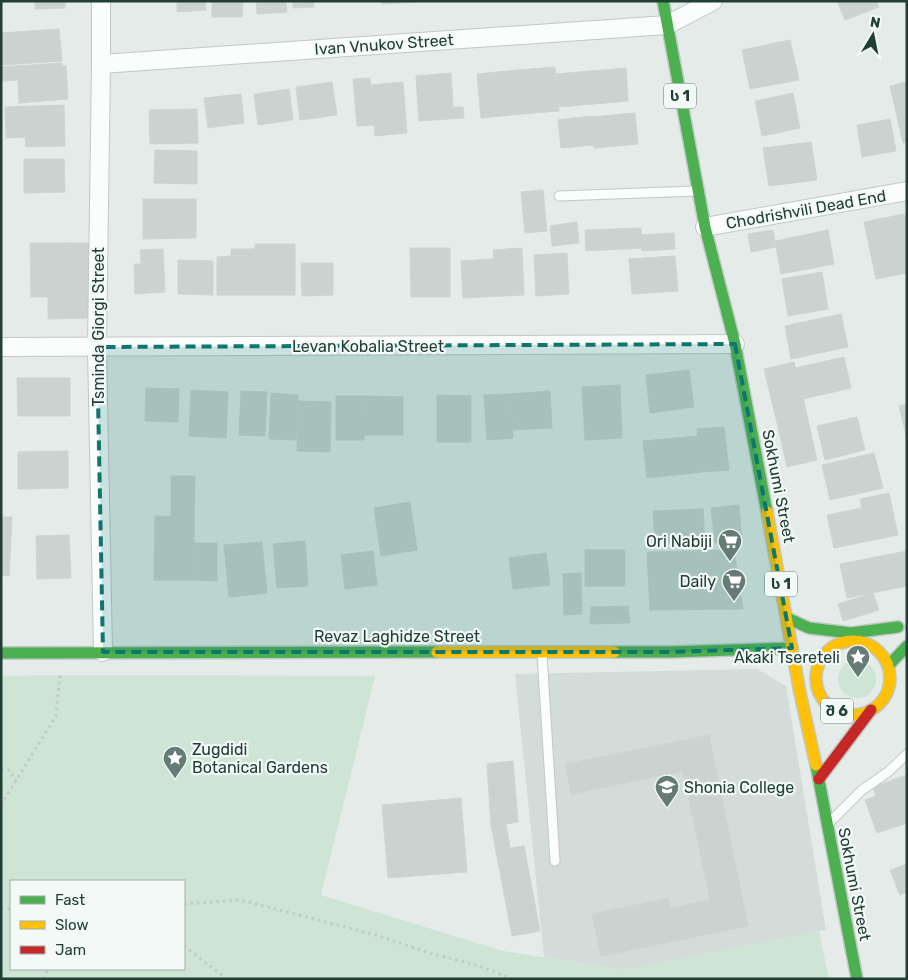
<svg xmlns="http://www.w3.org/2000/svg" width="908" height="980" font-family="Rubik,'Noto Sans Georgian',sans-serif">
  <rect width="100%" height="100%" fill="#e5ebe8"/>
  <path fill="#d3dcd8" d="M757,669L786,686L826,930L819,931L624,970L544,957L515,674Z"/>
  <g fill="#cee4d4" fill-rule="evenodd">
    <circle cx="857" cy="679" r="19"/>
    <path d="M60,675L375,676L321,895L503,951L624,970L819,931L829,979H1V676ZM11,881H184V969H11Z"/>
  </g>
  <g fill="#ccd2cf" stroke="#ced4d1">
    <path d="M35,1H65V8L35,9Z"/>
    <path d="M177,1H205L206,10L177,12Z"/>
    <path d="M212,1H243L242,17H212Z"/>
    <path d="M256,1H286L287,12L257,14Z"/>
    <path d="M293,1H313L314,7L293,8Z"/>
    <path d="M382,1H418V2L382,4Z"/>
    <path d="M837,1H876L879,7L845,20Z"/>
    <path d="M59,29L62,61L1,65V33Z"/>
    <path d="M790,40L799,80L750,89L742,50Z"/>
    <path d="M62,63V66H66L68,99L19,103L18,80L1,81V67Z"/>
    <path d="M555,67L559,111L522,114L518,70Z"/>
    <path d="M626,68L628,101L559,107L556,74Z"/>
    <path d="M518,70L522,114L481,118L477,74Z"/>
    <path d="M451,73L453,107H463L464,118L419,121L416,76Z"/>
    <path d="M370,78L374,125L357,126L353,79Z"/>
    <path d="M332,82L337,115L300,120L296,87Z"/>
    <path d="M403,82L407,133L375,136L371,85Z"/>
    <path d="M907,82V142L903,143L890,86Z"/>
    <path d="M289,89L293,120L258,125L254,94Z"/>
    <path d="M793,93L800,128L762,136L755,101Z"/>
    <path d="M241,94L244,123L208,128L204,98Z"/>
    <path d="M64,105L65,146L26,147L25,137L6,138L5,107Z"/>
    <path d="M197,109L198,143L150,144L149,110Z"/>
    <path d="M635,113L638,144L594,148L591,117Z"/>
    <path d="M591,116L594,145L561,148L558,120Z"/>
    <path d="M890,119L896,151L862,157L857,125Z"/>
    <path d="M811,142L817,180L769,186L763,148Z"/>
    <path d="M155,150L197,151V184L154,183Z"/>
    <path d="M24,159H64L65,192L24,193Z"/>
    <path d="M543,190L547,231L525,233L521,192Z"/>
    <path d="M143,199H196V238L143,239Z"/>
    <path d="M904,214L907,225V273L876,279L864,222Z"/>
    <path d="M577,222L579,243L552,246L550,226Z"/>
    <path d="M641,228L642,248L586,251L585,230Z"/>
    <path d="M773,230L776,247L751,252L748,234Z"/>
    <path d="M828,230L834,264L781,274L775,241Z"/>
    <path d="M674,233L675,249L642,251L641,235Z"/>
    <path d="M30,243H68L69,286L48,287V297H31Z"/>
    <path d="M68,243H89L90,318L48,319V287L69,286Z"/>
    <rect x="255" y="244" width="40" height="51"/>
    <path d="M410,248H450V297H411Z"/>
    <path d="M522,248L524,295L463,298L461,261L494,259L493,250Z"/>
    <path d="M163,249L165,292L135,294L134,264H141L140,250Z"/>
    <path d="M231,249H255V295H217V257L231,256Z"/>
    <path d="M567,253L569,294L536,296L534,255Z"/>
    <path d="M675,256L678,291L632,294L629,259Z"/>
    <path d="M178,260L213,261V295L178,294Z"/>
    <path d="M301,263H333V295L302,296Z"/>
    <path d="M822,272L828,309L788,316L782,279Z"/>
    <path d="M841,314L848,347L791,359L785,326Z"/>
    <path d="M844,357L851,388L803,399L795,368Z"/>
    <path d="M794,362L806,411L776,418L764,369Z"/>
    <path d="M689,370L694,407L650,413L646,375Z"/>
    <path d="M17,378H70V416H18Z"/>
    <path d="M620,385L622,438L585,440L582,387Z"/>
    <path d="M146,388L179,389L178,422L145,421Z"/>
    <path d="M191,390L228,392L226,438L189,436Z"/>
    <path d="M241,391L267,392L265,436L239,435Z"/>
    <path d="M550,391L552,428L513,430L511,394Z"/>
    <path d="M271,393L298,395L296,440L269,439Z"/>
    <path d="M511,394L513,438L487,440L484,395Z"/>
    <path d="M437,395L471,396V442H437Z"/>
    <path d="M336,396H365L364,440H336Z"/>
    <path d="M365,396L403,397V435H364Z"/>
    <path d="M298,401L331,402L330,452L297,451Z"/>
    <path d="M907,404V439L899,406Z"/>
    <path d="M806,411L817,460L787,467L776,418Z"/>
    <path d="M857,417L865,450L825,460L817,426Z"/>
    <path d="M724,427L729,470L702,472L697,429Z"/>
    <path d="M698,436L702,472L647,478L643,441Z"/>
    <path d="M68,451V488L18,489V452Z"/>
    <path d="M874,453L883,488L830,500L822,465Z"/>
    <path d="M171,476H195L194,517H171Z"/>
    <path d="M889,493L898,535L834,548L827,515L862,508L860,499Z"/>
    <path d="M410,502L417,550L381,556L374,508Z"/>
    <path d="M739,505L742,540L715,543L711,508Z"/>
    <path d="M703,509L705,541L655,544L653,511Z"/>
    <path d="M155,516L194,517V580H154Z"/>
    <path d="M1,517H12L9,576L1,575Z"/>
    <path d="M69,535L71,578L37,579L36,536Z"/>
    <path d="M305,541L308,586L277,588L273,544Z"/>
    <path d="M262,542L267,593L229,597L224,545Z"/>
    <path d="M194,543H217V581L194,580Z"/>
    <rect x="585" y="550" width="40" height="36"/>
    <path d="M734,550L743,609L650,610L647,552Z"/>
    <path d="M373,551L377,585L345,589L341,555Z"/>
    <path d="M907,551V586L847,598L840,564Z"/>
    <path d="M546,553L550,585L513,589L509,558Z"/>
    <path d="M581,573L582,614L564,615L563,574Z"/>
    <path d="M873,593L879,610L843,621L838,604Z"/>
    <path d="M628,606L630,623L590,624L591,607Z"/>
    <path d="M709,735L748,926L601,956L592,914L668,898L670,908L710,900L683,771L571,794L565,764Z"/>
    <path d="M513,761L518,822L506,824L510,848L524,846L540,931L512,936L491,825L487,764Z"/>
    <path d="M907,775V823L877,833L865,800L876,796L873,787Z"/>
    <path d="M461,798L467,872L388,878L382,805Z"/>
    <path d="M907,864V892L900,895L890,870Z"/>
  </g>
  <g fill="none" stroke-linecap="round" stroke-linejoin="round">
    <defs>
      <g id="lane">
        <path d="M559,196L696,191"/>
        <path d="M542,655L555,861"/>
        <path d="M831,821L862,790L888,772L907,754"/>
      </g>
      <g id="street">
        <path d="M101,1V64L97,347L103,652"/>
        <path d="M101,64L667,25L713,1"/>
        <path d="M705,227L907,191"/>
        <path d="M1,347L735,344"/>
      </g>
      <g id="fast">
        <path d="M663,1L705,227L735,344L767,512"/>
        <path d="M787,618L809,628L851,633L898,627"/>
        <path d="M614,652H671L792,648"/>
        <path d="M1,653L437,652"/>
        <path d="M888,666L907,646"/>
        <path d="M816,765L857,979"/>
      </g>
      <g id="slow">
        <path d="M767,512L800,693L816,765"/>
        <circle cx="853" cy="678" r="37"/>
        <path d="M437,652H614"/>
      </g>
      <path id="jam" d="M819,779L871,710"/>
    </defs>
    <use href="#lane" stroke="#c2c8c5" stroke-width="11"/>
    <use href="#street" stroke="#c2c8c5" stroke-width="20"/>
    <use href="#fast" stroke="#c0c9c5" stroke-width="14"/>
    <use href="#slow" stroke="#c0c9c5" stroke-width="14"/>
    <use href="#jam" stroke="#c0c9c5" stroke-width="14"/>
    <g stroke="#c1cbc7" stroke-width="3" stroke-dasharray="2.5 4" stroke-linecap="butt">
      <path d="M1,769L9,770L16,781"/>
      <path d="M1,805L56,716L60,675"/>
      <path d="M184,904L241,900L372,934L430,953L479,966L513,979"/>
      <path d="M1,908L11,909"/>
      <path d="M184,946L227,979"/>
      <path d="M43,979L48,969"/>
    </g>
    <use href="#lane" stroke="#fbfcfc" stroke-width="9"/>
    <use href="#street" stroke="#fbfcfc" stroke-width="18"/>
    <use href="#fast" stroke="#4caf50" stroke-width="11"/>
    <use href="#slow" stroke="#ffc107" stroke-width="11"/>
    <use href="#jam" stroke="#c62828" stroke-width="11"/>
  </g>
  <path fill="#0f766e" fill-opacity="0.2" stroke="#0f766e" stroke-width="4" stroke-dasharray="10 6" stroke-linejoin="round" d="M735,344L792,648L671,652H103L97,347Z"/>
  <defs>
    <symbol id="supermarket-pin" viewBox="-11 -11 22 30"><path d="M0 17L-7.5 6A9.5 9.5 0 1 1 7.5 6Z" fill="#667b75" stroke="#f3f9f6"/><path d="M-6-5.5h2.5l.6 2H6L4.5 2H-2.5L-4.4-4H-6ZM-1.5 3.2a1.3 1.3 0 1 0 .1 0ZM3 3.2a1.3 1.3 0 1 0 .1 0Z" fill="#fff"/></symbol>
    <symbol id="sight-pin" viewBox="-11 -11 22 30"><path d="M0 17L-7.5 6A9.5 9.5 0 1 1 7.5 6Z" fill="#667b75" stroke="#f3f9f6"/><path d="M0-6L1.8-2.2L6-1.7L2.9 1.2L3.7 5.4L0 3.3L-3.7 5.4L-2.9 1.2L-6-1.7L-1.8-2.2Z" fill="#fff"/></symbol>
    <symbol id="university-pin" viewBox="-11 -11 22 30"><path d="M0 17L-7.5 6A9.5 9.5 0 1 1 7.5 6Z" fill="#667b75" stroke="#f3f9f6"/><path d="M0-5L7-2L0 1L-7-2ZM-4 1L0 2.5L4 1V4Q0 6-4 4Z" fill="#fff"/></symbol>
  </defs>
  <g fill-rule="evenodd">
    <use href="#supermarket-pin" x="716" y="527" width="28" height="38"/>
    <use href="#supermarket-pin" x="720" y="567" width="28" height="38"/>
    <use href="#sight-pin" x="844" y="643" width="28" height="38"/>
    <use href="#sight-pin" x="161" y="744" width="28" height="38"/>
    <use href="#university-pin" x="653" y="773" width="28" height="38"/>
  </g>
  <g text-anchor="middle" stroke-width="4.5" stroke-linejoin="round" paint-order="stroke">
    <g fill="#f3f9f6" stroke="#607770" stroke-width="1">
      <rect x="664" y="83.5" width="32" height="25" rx="4"/>
      <rect x="765" y="571.5" width="32" height="25" rx="4"/>
      <rect x="821" y="698.5" width="32" height="25" rx="4"/>
    </g>
    <g font-size="15" font-weight="bold" fill="#213f37">
      <text x="680" y="101">ს 1</text>
      <text x="781" y="589">ს 1</text>
      <text x="837" y="716">შ 6</text>
    </g>
    <g font-size="16" fill="#213f37" stroke="#f3f9f6">
      <text transform="translate(384 44) rotate(-4)" y="6">Ivan Vnukov Street</text>
      <text transform="translate(806 209) rotate(-10)" y="6">Chodrishvili Dead End</text>
      <text transform="translate(98 327) rotate(-90)" y="6">Tsminda Giorgi Street</text>
      <text x="368" y="352">Levan Kobalia Street</text>
      <text transform="translate(779 486) rotate(79)" y="6">Sokhumi Street</text>
      <text x="397" y="642">Revaz Laghidze Street</text>
      <text transform="translate(855 884) rotate(79)" y="6">Sokhumi Street</text>
    </g>
    <g font-size="16" fill="#213f37" stroke="#f3f9f6" text-anchor="end">
      <text x="712" y="547">Ori Nabiji</text>
      <text x="716" y="587">Daily</text>
      <text x="840" y="663">Akaki Tsereteli</text>
      <text x="192" y="755" text-anchor="start">Zugdidi<tspan x="192" dy="18">Botanical Gardens</tspan></text>
      <text x="684" y="793" text-anchor="start">Shonia College</text>
    </g>
  </g>
  <rect width="908" height="980" fill="none" stroke="#213f37" stroke-width="5"/>
  <rect x="10" y="880" width="175" height="90" fill="#f3f9f6" stroke="#9fafaa"/>
  <rect x="20" y="896" width="25" height="8" fill="#4caf50" stroke="#9fafaa"/>
  <text x="55" y="905" font-size="15" fill="#213f37">Fast</text>
  <rect x="20" y="921" width="25" height="8" fill="#ffc107" stroke="#9fafaa"/>
  <text x="55" y="930" font-size="15" fill="#213f37">Slow</text>
  <rect x="20" y="946" width="25" height="8" fill="#c62828" stroke="#9fafaa"/>
  <text x="55" y="955" font-size="15" fill="#213f37">Jam</text>
  <g transform="translate(873 35) rotate(10)" stroke="#f3f9f6" stroke-width="4" paint-order="stroke">
  <path d="M0-4L9 19L0 12L-9 19Z" fill="#213f37"/>
  <text y="-8" font-size="14" font-weight="bold" text-anchor="middle" fill="#213f37">N</text>
  </g>
</svg>
